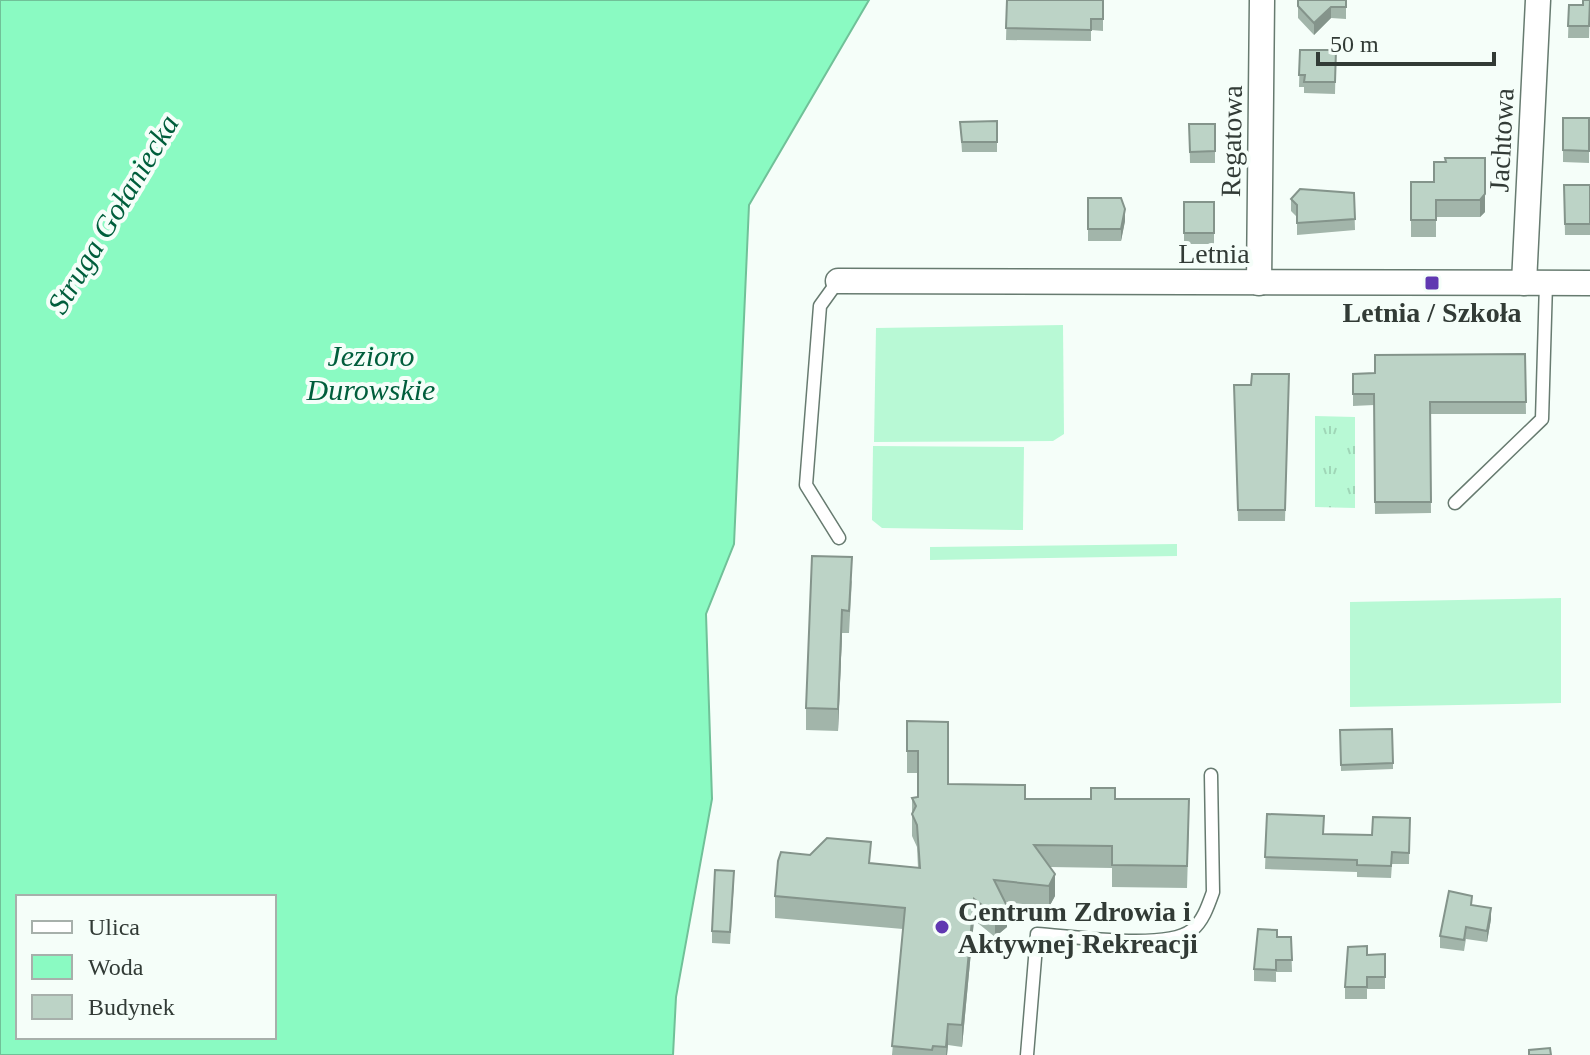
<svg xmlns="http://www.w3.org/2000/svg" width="1590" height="1055" font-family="'Times New Roman',serif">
  <defs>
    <pattern id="grass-tufts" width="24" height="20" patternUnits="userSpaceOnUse" patternTransform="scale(2)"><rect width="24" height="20" fill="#b8f9d5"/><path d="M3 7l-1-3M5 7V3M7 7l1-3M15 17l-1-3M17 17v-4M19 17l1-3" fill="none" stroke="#9fd6b7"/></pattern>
  </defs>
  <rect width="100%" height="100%" fill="#f5fef9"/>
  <path fill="url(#grass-tufts)" d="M1315,416L1355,417V508L1315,507Z"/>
  <g fill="#b8f9d5">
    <path d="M1063,325L1064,434L1053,441L874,442L876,328Z"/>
    <path d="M873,446L1024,447L1023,530L882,528L872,520Z"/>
    <path d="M1177,544V556L930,560V547Z"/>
    <path d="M1561,598V703L1350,707V602Z"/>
  </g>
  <path fill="#8afac2" stroke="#70c198" stroke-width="2" fill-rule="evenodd" d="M0,0H869L749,205L734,544L706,614L712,799L676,997L673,1055H0ZM18,897H274V1037H18Z"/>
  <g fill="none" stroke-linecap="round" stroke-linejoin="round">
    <defs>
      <g id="service">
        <path d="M838,281L820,306L806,485L839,538"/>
        <path d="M1455,503L1542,419L1546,283"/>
        <path d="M1027,1055L1037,934C1071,936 1166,951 1192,930C1203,921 1208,906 1213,892L1211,775"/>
      </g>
      <g id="minor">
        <path d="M838,281L1590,283"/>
        <path d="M1259,283L1262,0"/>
        <path d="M1524,283L1538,0"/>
      </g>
    </defs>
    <use href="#service" stroke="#677b70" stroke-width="15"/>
    <use href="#minor" stroke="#677b70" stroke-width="27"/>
    <use href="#service" stroke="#fff" stroke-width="12"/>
    <use href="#minor" stroke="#fff" stroke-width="24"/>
  </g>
  <g fill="#a2b5aa">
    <path d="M1007,0H1103V31L1091,30V41L1006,40Z"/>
    <path d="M1298,0H1346V19L1331,18L1314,35L1298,18Z"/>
    <path d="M1590,0L1589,38H1568L1569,5H1583Z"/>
    <path d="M1300,50H1336L1335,94L1304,93V87H1299Z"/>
    <path d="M1563,118H1589V163L1563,162Z"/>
    <path d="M997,121V152H962L960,122Z"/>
    <path d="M1189,124H1215V163H1190Z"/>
    <path d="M1485,158V212L1480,217H1436V237H1411V182H1434L1445,162Z"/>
    <path d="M1564,185H1590V235H1565Z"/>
    <path d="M1354,193L1355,230L1297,235V217L1291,211V199Z"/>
    <path d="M1088,198L1125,221L1121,241H1088Z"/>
    <rect x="1184" y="202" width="30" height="42"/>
    <path d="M1525,354L1526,414H1430L1431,513L1375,514L1374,405L1353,406V374L1375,373Z"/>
    <path d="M1289,374L1285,521H1238L1234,385H1251Z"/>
    <path d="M852,579L849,633H842L838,731L806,730V708Z"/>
    <path d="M907,721L948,784L1025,799H1115L1189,821L1187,888L1112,887V868L1050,867L1055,896L1049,907L1006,902L1007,927L995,937L974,920L962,1047L948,1045L947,1055H892L903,929L775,918V896L871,864L918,868L917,847L912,836V798L918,797V773H907Z"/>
    <path d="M1340,730L1393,763V769L1341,771Z"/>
    <path d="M1267,814L1324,834L1372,835L1410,818L1409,864H1392L1391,878L1357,877V872L1265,869Z"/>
    <path d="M734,883L730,944L712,943V931Z"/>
    <path d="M1472,905L1491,919L1487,942L1466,939L1464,951L1440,948V936Z"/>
    <path d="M1291,937L1292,972H1276V982L1254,981V969Z"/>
    <path d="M1385,954V989H1367V999H1345V987L1367,955Z"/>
  </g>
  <g fill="#84948b">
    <path d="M1331,7V18L1314,35V23Z"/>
    <path d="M1485,194V212L1480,217V200Z"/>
    <path d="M1125,209V221L1121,241V229Z"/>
    <path d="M842,610V633L838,731V709Z"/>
    <path d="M1055,874V896L1049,907V886Z"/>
    <path d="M974,899V920L962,1047V1025Z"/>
    <path d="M1007,906V927L995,937V915Z"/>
    <path d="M1491,908V919L1487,942V931Z"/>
    <path d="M948,1024V1045L947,1055H946Z"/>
  </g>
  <g fill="#bcd3c6" stroke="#84948b" stroke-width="2">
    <path d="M1007,0H1103V19H1091V30L1006,28Z"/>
    <path d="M1298,0H1346V7H1331L1314,23L1298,6Z"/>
    <path d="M1583,0H1590L1589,26H1568L1569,5H1583Z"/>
    <path d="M1300,50H1336L1335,82H1304L1305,75H1299Z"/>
    <path d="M1563,118H1589V151L1563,150Z"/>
    <path d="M997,121V142H962L960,122Z"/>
    <path d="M1189,124H1215V151L1190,152Z"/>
    <path d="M1445,158H1485V194L1480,200H1436V220H1411V182H1434V162H1446Z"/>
    <path d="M1564,185H1590V224H1565Z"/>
    <path d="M1300,189L1354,193L1355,219L1297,223V205L1291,199Z"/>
    <path d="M1088,198H1121L1125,209L1121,229H1088Z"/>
    <rect x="1184" y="202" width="30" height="31"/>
    <path d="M1525,354L1526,402H1430L1431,502H1375L1374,394H1353V374L1375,373V355Z"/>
    <path d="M1252,374H1289L1285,510H1238L1234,385H1251Z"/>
    <path d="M812,556L852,557L849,611L842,610L838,709L806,708Z"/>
    <path d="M907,721L948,722V784L1025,785V799H1091V788H1115V799H1189L1187,866L1112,865V846L1034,845L1055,874L1049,886L994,880L1007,906L995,915L974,899L962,1025L948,1024L946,1047L933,1046L932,1050L892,1046L905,908L775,896L778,861L781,852L810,855L827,838L871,842L869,863L920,868L917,825L912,814L916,806L912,798L918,797V751H907Z"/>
    <path d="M1392,729L1393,763L1341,765L1340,730Z"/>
    <path d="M1267,814L1324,816L1323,834L1372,835L1373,817L1410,818L1409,853L1392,852L1391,866L1357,865V860L1265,857Z"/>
    <path d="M715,870L734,871L730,932L712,931Z"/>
    <path d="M1449,891L1472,896L1471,905L1491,908L1487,931L1466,927L1464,940L1440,936Z"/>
    <path d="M1258,929L1277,930V937H1291L1292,960H1276V970L1254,969Z"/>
    <path d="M1367,946V955L1385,954V977H1367V987H1345L1348,947Z"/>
    <path d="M1550,1048L1551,1055H1529V1050Z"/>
  </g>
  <g fill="#6038b1" stroke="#f5fef9" stroke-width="3">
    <rect x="1424" y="275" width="16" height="16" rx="4"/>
    <circle cx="942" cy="927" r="8"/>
  </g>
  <g text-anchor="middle" stroke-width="8" stroke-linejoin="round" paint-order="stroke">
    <g font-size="28" fill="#323b36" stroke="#f5fef9">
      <text transform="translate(1501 140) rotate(-87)" y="10">Jachtowa</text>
      <text transform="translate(1231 141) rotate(-89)" y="10">Regatowa</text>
      <text x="1214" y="263">Letnia</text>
    </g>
    <g font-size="28" font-weight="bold" fill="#323b36" stroke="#f5fef9">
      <text x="1432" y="322">Letnia / Szkoła</text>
      <text x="958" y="921" text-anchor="start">Centrum Zdrowia i<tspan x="958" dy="32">Aktywnej Rekreacji</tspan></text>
    </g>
    <g font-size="30" font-style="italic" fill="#005e3c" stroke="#f5fef9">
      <text transform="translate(113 214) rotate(-59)" y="10">Struga Gołaniecka</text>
      <text x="371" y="366">Jezioro<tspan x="371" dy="34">Durowskie</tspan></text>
    </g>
  </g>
  <rect x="16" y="895" width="260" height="144" fill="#f5fef9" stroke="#a7b0ab" stroke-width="2"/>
  <rect x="32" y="921" width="40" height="12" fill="#ffffff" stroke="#a7b0ab" stroke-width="2"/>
  <text x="88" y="935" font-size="24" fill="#323b36">Ulica</text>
  <rect x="32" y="955" width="40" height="24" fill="#8afac2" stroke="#a7b0ab" stroke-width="2"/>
  <text x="88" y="975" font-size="24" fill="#323b36">Woda</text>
  <rect x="32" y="995" width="40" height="24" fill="#bcd3c6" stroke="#a7b0ab" stroke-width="2"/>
  <text x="88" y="1015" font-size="24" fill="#323b36">Budynek</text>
  <path d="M1318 52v12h176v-12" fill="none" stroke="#323b36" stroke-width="4"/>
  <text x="1330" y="52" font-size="24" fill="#323b36" stroke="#f5fef9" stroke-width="6" paint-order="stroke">50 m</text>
</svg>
